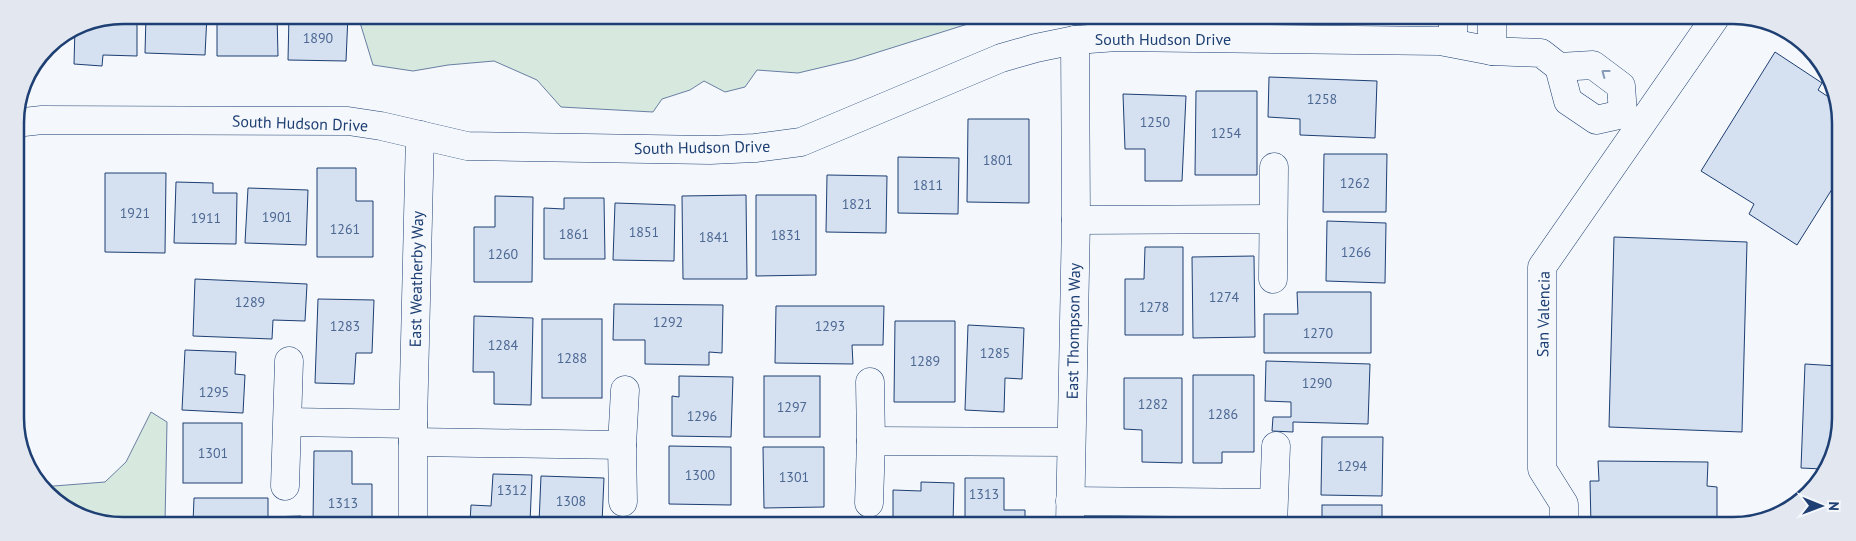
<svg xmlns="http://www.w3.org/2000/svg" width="1856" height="541" font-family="'PT Sans',sans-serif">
  <rect width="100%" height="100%" fill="#f4f7fb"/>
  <g fill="#d7e8df" stroke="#687fa3">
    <path d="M358,16L990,17L853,60L798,73L757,70L745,87L725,92L704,81L690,90L662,99L653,112L561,107L537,80L494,61L448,65L413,71L373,65Z"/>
    <path d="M151,412L167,422L165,523L95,522L42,490L41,487L105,482L126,462Z"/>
  </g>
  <g fill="#d5e0f0" stroke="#1d3f73">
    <path d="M122,15H137V56L103,55L102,66L74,64L75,27L82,23Z"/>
    <path d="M146,15H207L205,55L145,53Z"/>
    <path d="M217,15H277L278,56H217Z"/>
    <path d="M289,15H348L346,61L288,60Z"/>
    <path d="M1775,52L1822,83L1818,90L1839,104V178L1797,245L1749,214L1754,204L1701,171Z"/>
    <path d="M1269,77L1377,81L1375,138L1300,135V119L1268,117Z"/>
    <path d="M1196,91H1257V175H1195Z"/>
    <path d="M1123,94L1186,96L1182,181H1145V149H1125Z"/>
    <path d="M968,119H1029V203L967,202Z"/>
    <path d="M1324,154H1387L1386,212H1323Z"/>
    <path d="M898,157L959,158L958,214L898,213Z"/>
    <path d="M317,168H356V201H373V257H317Z"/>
    <path d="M105,173H166L165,253L105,252Z"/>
    <path d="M827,175L887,176L886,233L826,232Z"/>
    <path d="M176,182L213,183V193H237L236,244L174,243Z"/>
    <path d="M248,188L308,190L306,245L245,243Z"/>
    <path d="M746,195L747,279H683L682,196Z"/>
    <path d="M756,195H816V275L756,276Z"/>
    <path d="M495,196L533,197L532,282H474V227H495Z"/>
    <path d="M564,198H604L605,259H544V208L564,209Z"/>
    <path d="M615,203L675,205L674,261L613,260Z"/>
    <path d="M1327,221L1386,223L1385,283L1326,281Z"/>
    <path d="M1614,237L1747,242L1742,432L1609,427Z"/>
    <path d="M1145,247H1183V335H1125V279H1144Z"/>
    <path d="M1254,256L1255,337L1193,338L1192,257Z"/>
    <path d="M195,279L307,284L305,321L273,320L272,339L193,336Z"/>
    <path d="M1297,292H1371V353H1264V314H1298Z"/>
    <path d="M318,299L374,300L372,353H356L354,384L315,383Z"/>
    <path d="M614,304L723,305L722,353L709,352V365L645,364V340H613Z"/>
    <path d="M776,306H884L883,345H852L853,364L775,363Z"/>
    <path d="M474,316L533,318L531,405L494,404V372H473Z"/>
    <rect x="542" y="319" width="60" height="79"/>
    <path d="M895,321H955V402H894Z"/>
    <path d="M968,325L1024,328L1022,379L1005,378L1004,412L965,410Z"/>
    <path d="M185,350L236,352L235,374L245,375L243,413L182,410Z"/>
    <path d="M1266,361L1370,364L1368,424L1293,422V432L1272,431L1273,417H1291V402L1265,401Z"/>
    <path d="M1805,364L1838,366L1837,446L1822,469L1801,468Z"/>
    <path d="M1193,375H1254V452H1222V463H1193Z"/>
    <path d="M679,376L733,377L731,437L672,436V396L679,397Z"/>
    <rect x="764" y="376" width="56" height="61"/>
    <path d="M1124,378H1182V463L1142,462V430L1124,429Z"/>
    <rect x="183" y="423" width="59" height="60"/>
    <path d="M1322,437H1383L1382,496L1321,495Z"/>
    <path d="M669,446L731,447V505L669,504Z"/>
    <path d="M763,447H824V507L764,508Z"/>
    <path d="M314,451H352V484H372V523H313Z"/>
    <path d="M1598,461L1708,462L1707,486L1717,487V526L1591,525L1590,481H1599Z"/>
    <path d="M493,474L532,475L530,523H470L471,505L491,506Z"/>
    <path d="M541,476L604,478L602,523H539Z"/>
    <path d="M965,478H1004V510H1025V524H965Z"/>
    <path d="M921,482L954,483L953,524H893V490L921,491Z"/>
    <path d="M194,498H268V517L301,516V523H193Z"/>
    <rect x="1322" y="505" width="60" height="20"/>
    <path d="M776,517L849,519V524H776Z"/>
    <rect x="645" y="518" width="72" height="6"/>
  </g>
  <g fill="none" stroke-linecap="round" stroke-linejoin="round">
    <defs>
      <g id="minor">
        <path d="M1453,43V18"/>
        <path d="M1492,51V18"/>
        <path d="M1559,67L1593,65L1621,86L1623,114"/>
        <path d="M15,123L42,120L348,121L381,126L467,146L710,150L755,148L801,142L1001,58L1036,48L1075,40L1117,37L1440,41L1492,51L1541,53L1559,67L1568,101L1596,120L1623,114"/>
        <path d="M1076,220L1273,219"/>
        <path d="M1273,279L1274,167"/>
        <path d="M288,422L413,424"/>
        <path d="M871,441L1070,442"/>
        <path d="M413,442L622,445"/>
        <path d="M285,486L289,361"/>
        <path d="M1070,501L1273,503"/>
        <path d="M623,502L622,445L625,390"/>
        <path d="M869,503L871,441L870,382"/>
        <path d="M413,523V424L420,135"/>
        <path d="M1070,524L1076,220L1075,40"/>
        <path d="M1273,525L1276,446"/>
        <path d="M1564,525V504L1542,469V267L1715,18"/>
      </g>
    </defs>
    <use href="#minor" stroke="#1d3f73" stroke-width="29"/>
    <use href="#minor" stroke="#f4f7fb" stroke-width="28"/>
  </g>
  <defs><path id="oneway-chevron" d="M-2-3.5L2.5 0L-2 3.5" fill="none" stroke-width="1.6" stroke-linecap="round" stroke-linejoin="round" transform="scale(1.25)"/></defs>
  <use stroke="#889bb7" href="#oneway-chevron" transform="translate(1605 73) rotate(-143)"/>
  <g text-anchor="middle" stroke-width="4" stroke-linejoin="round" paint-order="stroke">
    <g font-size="14" fill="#4b6792">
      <text x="318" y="43">1890</text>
      <text x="1322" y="104">1258</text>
      <text x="1155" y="127">1250</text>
      <text x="1226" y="138">1254</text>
      <text x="998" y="165">1801</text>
      <text x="1355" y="188">1262</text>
      <text x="928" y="190">1811</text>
      <text x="857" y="209">1821</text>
      <text x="135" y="218">1921</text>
      <text x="277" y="222">1901</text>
      <text x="206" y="223">1911</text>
      <text x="345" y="234">1261</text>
      <text x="644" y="237">1851</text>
      <text x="574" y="239">1861</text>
      <text x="786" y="240">1831</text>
      <text x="714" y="242">1841</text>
      <text x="1356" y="257">1266</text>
      <text x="503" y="259">1260</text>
      <text x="1224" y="302">1274</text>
      <text x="250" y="307">1289</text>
      <text x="1154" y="312">1278</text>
      <text x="668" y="327">1292</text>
      <text x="345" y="331">1283</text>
      <text x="830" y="331">1293</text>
      <text x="1318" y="338">1270</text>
      <text x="503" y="350">1284</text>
      <text x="995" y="358">1285</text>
      <text x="572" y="363">1288</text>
      <text x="925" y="366">1289</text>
      <text x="1317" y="388">1290</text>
      <text x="214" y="397">1295</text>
      <text x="1153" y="409">1282</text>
      <text x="792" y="412">1297</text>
      <text x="1223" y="419">1286</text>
      <text x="702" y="421">1296</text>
      <text x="213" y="458">1301</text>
      <text x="1352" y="471">1294</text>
      <text x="700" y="480">1300</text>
      <text x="794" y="482">1301</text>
      <text x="512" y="495">1312</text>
      <text x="984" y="499">1313</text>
      <text x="571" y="506">1308</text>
      <text x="343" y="508">1313</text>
    </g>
    <g font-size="16" fill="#1d3f73" stroke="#f4f7fb">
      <text x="1163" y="45">South Hudson Drive</text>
      <text transform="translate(300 123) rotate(2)" y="6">South Hudson Drive</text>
      <text transform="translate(702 147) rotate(-1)" y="6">South Hudson Drive</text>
      <text transform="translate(416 279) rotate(-89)" y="6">East Weatherby Way</text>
      <text transform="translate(1543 314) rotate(-89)" y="6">San Valencia</text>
      <text transform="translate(1073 331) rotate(-89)" y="6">East Thompson Way</text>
    </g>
  </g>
  <path d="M0 0H1856V541H0ZM123 24H1733A99 99 0 0 1 1832 123V418A99 99 0 0 1 1733 517H123A99 99 0 0 1 24 418V123A99 99 0 0 1 123 24Z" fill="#e3e8f0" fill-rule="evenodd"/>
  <path fill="none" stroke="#1d3f73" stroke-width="2.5" d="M123 24H1733A99 99 0 0 1 1832 123V418A99 99 0 0 1 1733 517H123A99 99 0 0 1 24 418V123A99 99 0 0 1 123 24Z"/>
  <g transform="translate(1821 506) rotate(91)" stroke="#f4f7fb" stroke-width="4" paint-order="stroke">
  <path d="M0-4L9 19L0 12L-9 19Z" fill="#1d3f73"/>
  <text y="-8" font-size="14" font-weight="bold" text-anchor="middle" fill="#1d3f73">N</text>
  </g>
</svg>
